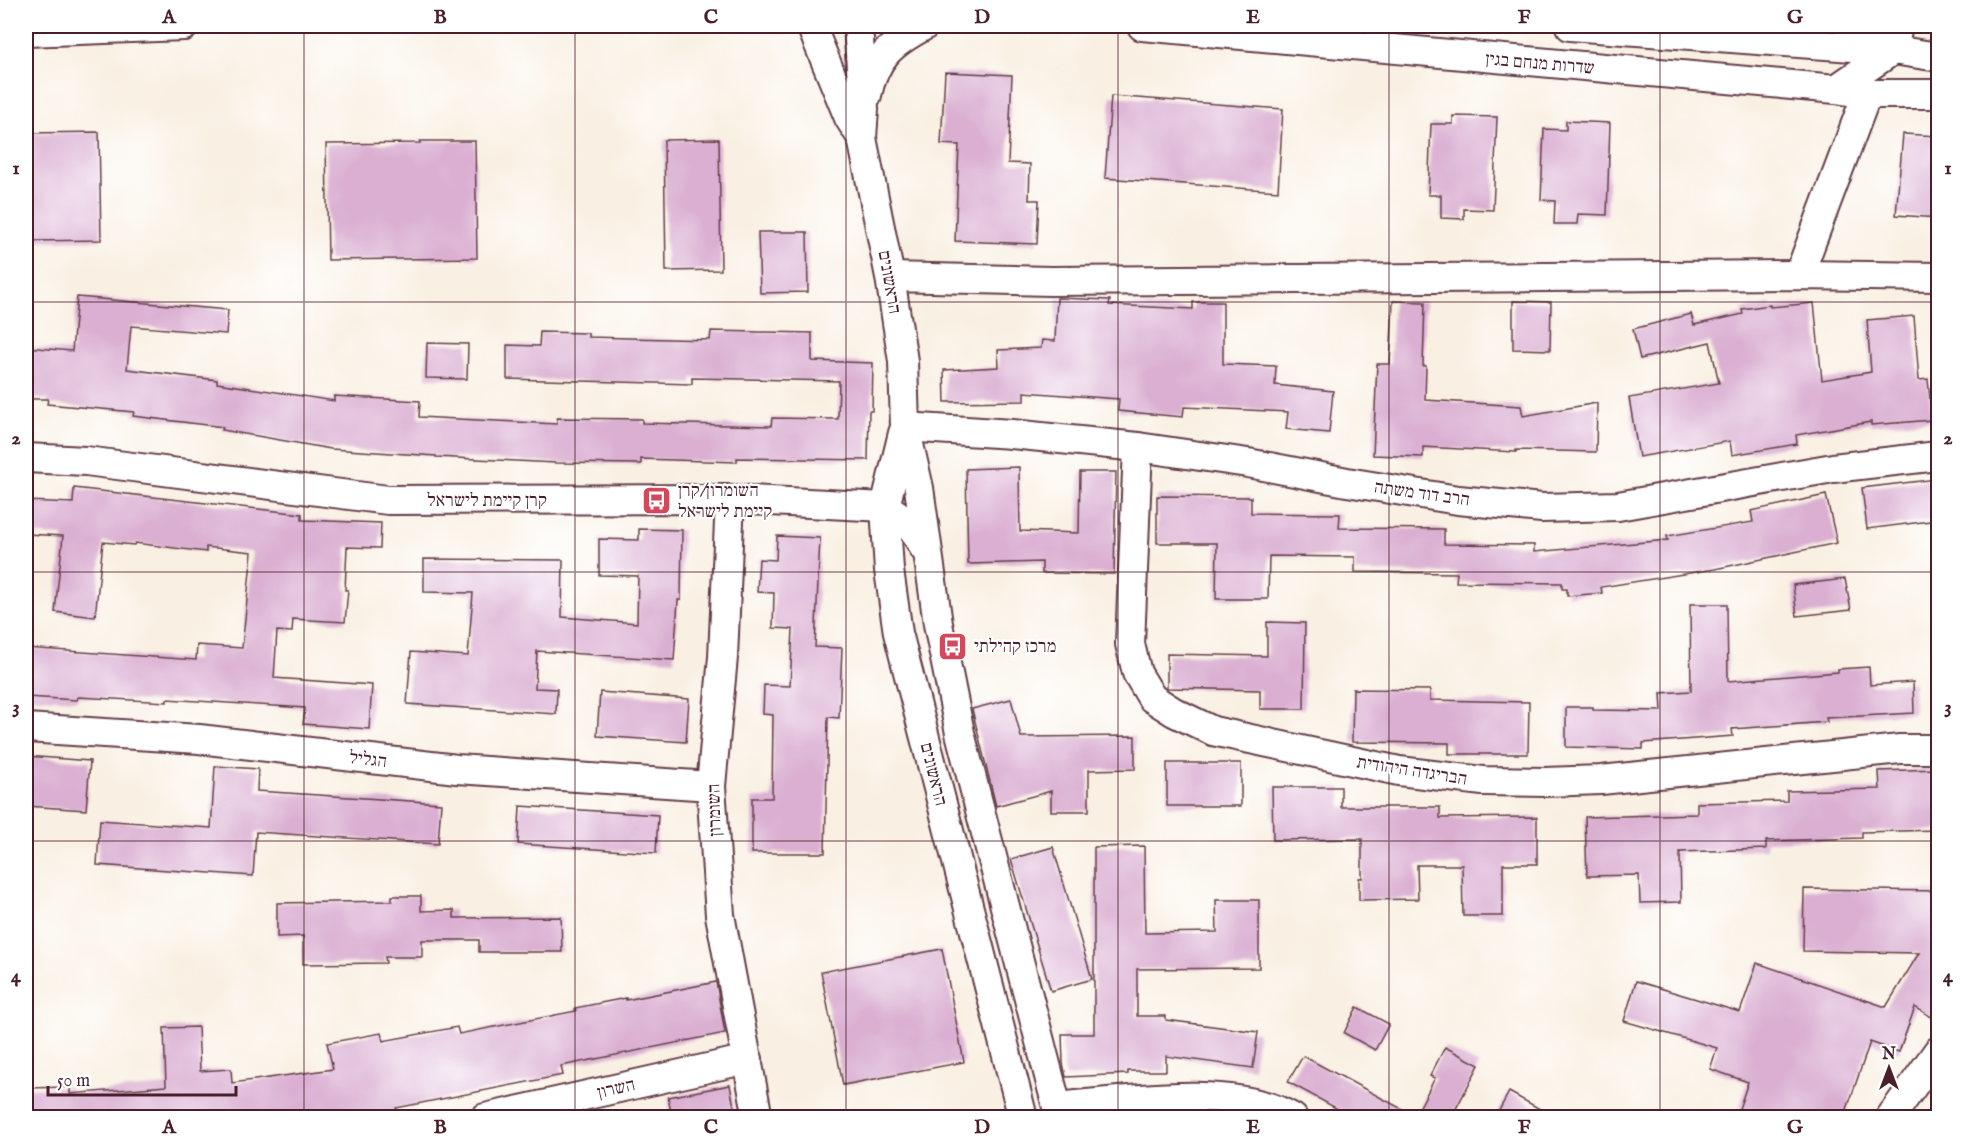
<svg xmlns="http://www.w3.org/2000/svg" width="1964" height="1143" font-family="'IM FELL English','Frank Ruhl Libre',serif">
  <rect width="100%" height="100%" fill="#fff"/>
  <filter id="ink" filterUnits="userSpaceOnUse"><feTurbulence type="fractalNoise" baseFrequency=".0167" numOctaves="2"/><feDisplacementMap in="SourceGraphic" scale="12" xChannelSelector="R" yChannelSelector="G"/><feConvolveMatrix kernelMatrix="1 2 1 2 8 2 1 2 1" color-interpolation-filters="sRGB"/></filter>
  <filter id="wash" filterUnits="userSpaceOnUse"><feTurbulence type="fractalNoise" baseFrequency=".008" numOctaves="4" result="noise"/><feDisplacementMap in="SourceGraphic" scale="24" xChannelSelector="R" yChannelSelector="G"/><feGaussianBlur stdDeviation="1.35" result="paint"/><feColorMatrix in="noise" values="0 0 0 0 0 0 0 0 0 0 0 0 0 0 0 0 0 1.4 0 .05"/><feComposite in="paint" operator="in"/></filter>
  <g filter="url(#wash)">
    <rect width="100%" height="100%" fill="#f9f0e3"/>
    <g id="blocks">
      <g fill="#daafd2">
        <path d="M945,72L1012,75L1008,163L1030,164L1029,200H1039L1037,244L955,241L959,145L941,144Z"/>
        <path d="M1111,96L1283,109L1278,191L1105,178Z"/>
        <path d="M1453,116L1497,117L1493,210L1464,209V219L1441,218V195H1428L1431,124H1453Z"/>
        <path d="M1566,121L1610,123L1607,215L1578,214L1577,224H1554L1555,201L1541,200L1544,129L1566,130Z"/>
        <path d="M99,132L101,240L29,241L27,133Z"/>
        <path d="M1903,134L1938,136V218L1896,215Z"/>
        <path d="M719,139L721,270L666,271L664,140Z"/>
        <path d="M420,141H475L477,258L328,260L326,144L420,143Z"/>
        <path d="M758,232H807L808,292L760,293Z"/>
        <path d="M77,297L228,310L226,334L131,326L127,369L217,380V383L334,401V396L420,401L419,417L557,424V418L642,419V423L771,426L772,418L838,419L839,381L692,378V384L507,379V345L539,346L540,332L588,333V337L710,340L711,331L812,333V361L873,363L872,411H869L868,460L737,458V462L641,459V464L556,463L436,457V456L331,449L222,430L223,427L133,416L134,412L47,404L48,399H26V347L72,351Z"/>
        <path d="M1057,298L1110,300L1109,305L1193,309V302H1223V364L1276,366L1275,385L1333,391L1329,433L1286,429L1288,412L1184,407L1183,417L1118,411L1119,399L1024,392V401L945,402L944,370L999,367L998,350L1041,348L1042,340L1055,341Z"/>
        <path d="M1393,301L1425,302L1423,366H1426L1425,400L1521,406L1523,416L1597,403L1596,452L1516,450V452L1423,447V457L1373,455L1377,364H1390Z"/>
        <path d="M1513,301L1551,302L1550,350L1513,349Z"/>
        <path d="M1814,303L1822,380L1871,372L1867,320L1914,316L1919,380L1928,379L1932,420L1871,425V422L1796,435L1797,444L1732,455L1730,441L1639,457L1629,398L1719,383L1710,342L1640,359L1633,329L1691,314L1694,325L1743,314L1742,309L1770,305V307Z"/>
        <path d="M427,343L468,344L467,379L426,378Z"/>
        <path d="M1019,467L1020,531L1079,533L1080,472H1116L1114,574L1042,573V562L968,564L966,469Z"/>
        <path d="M1937,479L1938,520L1867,529L1862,488Z"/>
        <path d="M74,488L302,514V520L381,523L380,548L347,547L345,590H348L345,622L293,619L292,632L277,631L274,678L372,685L369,729L303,724L305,708L167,699V702L78,697L77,700L26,697V648L196,660L197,645L242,648L252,552L206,547V552L135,543L134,545L103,542L95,617L55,612L63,536L26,534V501L73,503Z"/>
        <path d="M1826,495L1837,543L1715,569L1601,587L1602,593L1567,596V589H1562V583L1456,582L1457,573L1355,572V557L1269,556L1268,599H1216L1217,543H1157V496L1251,497V513L1340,514L1339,528L1444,529V544L1534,545V552L1668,540L1667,536L1753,522L1751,511Z"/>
        <path d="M639,529L682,530L681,600H678L674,660L537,651L535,688L557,689L556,714L407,704L411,652L468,656L473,593L424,592V559L563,560L562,617L637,623L638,576L599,575V539L639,540Z"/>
        <path d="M777,536L820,538L815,647L842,648L839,718L828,717L825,853H752V798H772L773,715L763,714L764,685L790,686L793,629L773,628L774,593L757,592L759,559L776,560Z"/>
        <path d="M1845,579L1851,610L1797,616L1793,585Z"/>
        <path d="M1690,604H1727L1728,681L1838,672V669L1869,667L1870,685L1913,682L1914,713L1826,718L1827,722L1732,729L1733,736L1643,743V749L1566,747V707H1593V710L1662,711L1661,693L1691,691Z"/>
        <path d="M1267,622L1305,623L1304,709H1260V690L1167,688V654L1267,656Z"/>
        <path d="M1353,689L1430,690V700L1529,702L1528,754H1449V743L1352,742Z"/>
        <path d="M600,692L689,699L686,742L597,736Z"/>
        <path d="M1011,699L1021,737L1135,736V769L1089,770V811H1051V791L996,806L972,709Z"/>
        <path d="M26,756L90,761L86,810L26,806Z"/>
        <rect x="1167" y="763" width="74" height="43"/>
        <path d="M215,766L258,769L257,791L441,803L438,844L256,832L253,876L97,865L100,820L211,828Z"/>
        <path d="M1938,769V830L1862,832V838L1766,841V849L1680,852L1681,902L1640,903L1639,875L1587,876L1585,817L1697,814V803L1787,801V791L1880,789L1879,771Z"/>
        <path d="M1272,787H1341V807H1440V818L1537,817V864H1503V916H1463L1462,865H1417L1418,899L1359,900V878H1362V839L1273,840Z"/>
        <path d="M520,806L658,815L656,853L518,844Z"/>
        <path d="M1144,846L1145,933L1217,932L1216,900H1259V968L1137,969V1016H1166V1020L1258,1032L1253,1068L1166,1056V1071H1128V1074L1066,1077L1063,1063L1062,1034H1094V847Z"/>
        <path d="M1053,847L1092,979L1051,991L1011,859Z"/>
        <path d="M1804,889L1938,891V1021L1915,1007L1899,1052L1870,1042L1844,1118H1736L1748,1082L1710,1069L1717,1048L1624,1021L1636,981L1740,1012L1757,963L1886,1007L1919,953L1803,951Z"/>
        <path d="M392,896H421V911L454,910V918L561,917L562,952H479V940H422V957H385L386,963L303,964V936L277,937V903L392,901Z"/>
        <path d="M942,949L964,1062L843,1085L821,972Z"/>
        <path d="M716,982L725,1033L561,1066L563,1075L396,1108L397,1111L362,1118H26V1088L70,1087V1094L166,1086L164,1028L198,1027L200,1071L231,1069L232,1083L333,1069L327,1043L381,1033L383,1041L457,1027L459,1034L576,1011L575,1008L626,998V1000Z"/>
        <path d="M1357,1007L1389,1024L1375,1050L1344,1033Z"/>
        <path d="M1445,1047L1479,1065L1451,1118H1354L1288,1082L1303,1056L1415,1116L1435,1078L1430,1076Z"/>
        <path d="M730,1085L736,1118H672L668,1097Z"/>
        <path d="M1509,1092L1556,1118H1495Z"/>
      </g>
    </g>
  </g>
  <g filter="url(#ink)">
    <use href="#blocks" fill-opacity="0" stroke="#643e47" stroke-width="1.5"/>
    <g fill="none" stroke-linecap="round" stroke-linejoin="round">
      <defs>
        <g id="minor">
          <path d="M858,26L864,109L862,138L890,277L903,361L905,427L919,488L938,624L960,733L1057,1107L1058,1118"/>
          <path d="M1142,26L1836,89L1867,94H1938"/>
          <path d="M1570,26L1893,50L1938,57"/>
          <path d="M812,28L849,118L862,138"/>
          <path d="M26,32L184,26"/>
          <path d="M1836,89L1893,50L1898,26"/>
          <path d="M867,95C875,57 891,44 924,26"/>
          <path d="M1799,275L1867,94"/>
          <path d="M890,277L1051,281L1799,275L1938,277"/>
          <path d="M905,427L1012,434L1138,447L1248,463L1347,482L1458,500L1542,508L1618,506L1833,468L1938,456"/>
          <path d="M903,433L885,507L889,570L898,633L1023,1118"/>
          <path d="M1138,447L1130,644L1137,673L1152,698L1174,712L1213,731L1399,771L1483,781L1545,782L1601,780L1900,749H1938"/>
          <path d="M26,458L86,461L388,500L730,499L885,507C904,517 914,529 924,548"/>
          <path d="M730,499L723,657L711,786L720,915L758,1118"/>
          <path d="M26,728L199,739L457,769L711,786"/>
          <path d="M1057,1107C1125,1101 1233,1082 1293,1118"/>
          <path d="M485,1118L748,1059"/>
          <path d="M1890,1118L1938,1051"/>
        </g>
      </defs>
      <use href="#minor" stroke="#643e47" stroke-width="32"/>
      <use href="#minor" stroke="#fff" stroke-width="28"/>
    </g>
  </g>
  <path fill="none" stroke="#4a1f2b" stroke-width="1.5" stroke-opacity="0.55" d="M304,26V1118M575,26V1118M846,26V1118M1118,26V1118M1389,26V1118M1660,26V1118M26,302H1938M26,572H1938M26,841H1938"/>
  <defs>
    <symbol id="bus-square" viewBox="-11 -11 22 22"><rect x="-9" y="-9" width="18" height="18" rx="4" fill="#d1495b" stroke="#fff"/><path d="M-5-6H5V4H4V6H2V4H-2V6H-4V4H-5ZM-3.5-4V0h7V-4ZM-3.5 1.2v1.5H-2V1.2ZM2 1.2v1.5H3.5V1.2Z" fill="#fff"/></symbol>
  </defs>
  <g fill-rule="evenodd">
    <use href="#bus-square" x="640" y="484" width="33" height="33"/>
    <use href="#bus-square" x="936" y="630" width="33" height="33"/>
  </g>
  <g text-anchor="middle" stroke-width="4.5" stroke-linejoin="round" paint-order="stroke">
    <g font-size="18" fill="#4a1f2b" stroke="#fff">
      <text transform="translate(1540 63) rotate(5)" y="6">שדרות מנחם בגין</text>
      <text transform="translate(890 282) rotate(80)" y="6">הראשונים</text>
      <text transform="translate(1422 493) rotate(8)" y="6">הרב דוד משתה</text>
      <text x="487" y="506">קרן קיימת לישראל</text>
      <text transform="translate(368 759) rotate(7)" y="6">הגליל</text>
      <text transform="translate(1412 770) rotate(9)" y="6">הבריגדה היהודית</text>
      <text transform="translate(934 774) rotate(76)" y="6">הראשונים</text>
      <text transform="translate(714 810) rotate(-92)" y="6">השומרון</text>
      <text transform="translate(616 1088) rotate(-13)" y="6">השרון</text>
    </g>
    <g font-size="18" fill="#4a1f2b" stroke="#fff" text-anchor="start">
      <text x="678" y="496">השומרון/קרן<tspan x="678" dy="21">קיימת לישראל</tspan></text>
      <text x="974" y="652">מרכז קהילתי</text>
    </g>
  </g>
  <rect width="1964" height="1143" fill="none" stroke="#fff" stroke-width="66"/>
  <g transform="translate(1889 1068)" stroke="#ffffff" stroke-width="4.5" paint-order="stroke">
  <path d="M0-4.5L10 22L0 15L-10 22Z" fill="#4a1f2b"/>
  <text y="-9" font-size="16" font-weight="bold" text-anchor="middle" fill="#4a1f2b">N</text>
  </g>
  <path d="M48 1086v9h188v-9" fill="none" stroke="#4a1f2b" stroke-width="3"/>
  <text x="57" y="1086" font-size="18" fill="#4a1f2b" stroke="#ffffff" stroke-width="4.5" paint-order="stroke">50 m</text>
  <rect x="33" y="33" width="1898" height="1077" fill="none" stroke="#4a1f2b" stroke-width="2"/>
  <g font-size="20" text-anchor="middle" font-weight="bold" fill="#4a1f2b">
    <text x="169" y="23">A</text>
    <text x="440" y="23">B</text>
    <text x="711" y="23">C</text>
    <text x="982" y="23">D</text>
    <text x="1253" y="23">E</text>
    <text x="1524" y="23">F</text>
    <text x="1795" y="23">G</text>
    <text x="16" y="174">1</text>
    <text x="1948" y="174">1</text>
    <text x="16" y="444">2</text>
    <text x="1948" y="444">2</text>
    <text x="16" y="713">3</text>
    <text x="1948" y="713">3</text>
    <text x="16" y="982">4</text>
    <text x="1948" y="982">4</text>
    <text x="169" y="1133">A</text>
    <text x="440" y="1133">B</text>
    <text x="711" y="1133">C</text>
    <text x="982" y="1133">D</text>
    <text x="1253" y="1133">E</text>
    <text x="1524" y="1133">F</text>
    <text x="1795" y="1133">G</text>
  </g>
</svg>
